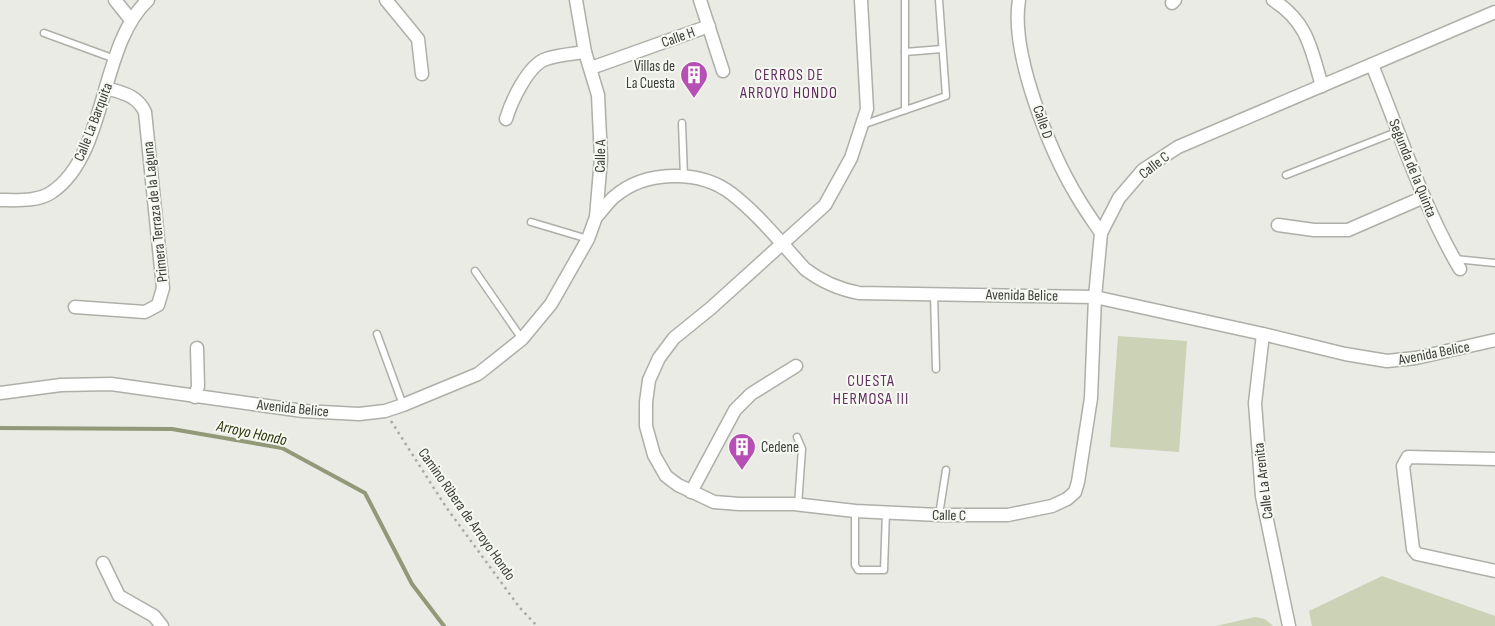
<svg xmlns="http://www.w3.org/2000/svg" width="1495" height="626" font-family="'Sofia Sans Condensed',sans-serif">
  <rect width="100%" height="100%" fill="#e9ebe4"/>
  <g fill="#cbd2b6">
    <path d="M1118,336L1187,341L1179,452L1110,447Z"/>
    <path d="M1382,576L1495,616V626H1312L1309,611Z"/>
    <path d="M1255,617L1265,619L1273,626H1216Z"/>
  </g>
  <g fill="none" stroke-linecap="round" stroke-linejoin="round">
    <path stroke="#919978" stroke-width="4" d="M0,428L172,429L282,448L365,493L412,584L444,626"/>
    <defs>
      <g id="service">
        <path d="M905,0V110"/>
        <path d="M44,33L115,59"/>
        <path d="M905,52L942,49"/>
        <path d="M682,123L684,177"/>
        <path d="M862,125L946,96L939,0"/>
        <path d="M1286,175L1399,131"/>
        <path d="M531,222L588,239"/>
        <path d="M1455,259L1495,263"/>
        <path d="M475,271L522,339"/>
        <path d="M934,294L936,369"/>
        <path d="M377,334L403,405"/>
        <path d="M797,437L802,449L798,505"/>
        <path d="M855,511V565L858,570H884L886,512"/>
        <path d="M939,515L946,470"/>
      </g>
      <g id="minor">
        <path d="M115,0L131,20"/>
        <path d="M386,0L418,39L422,74"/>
        <path d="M700,0L723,71"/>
        <path d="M861,0L867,109L851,158L825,205L711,308L674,338L659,358L649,380L646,402V426L654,455L666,476L678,485L714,502L739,504H794L855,511L939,515H1008L1052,506L1067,499L1075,492L1078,482L1091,398L1095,297L1101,233L1119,198L1143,170L1178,147L1495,12"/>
        <path d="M1019,0C1010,53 1050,152 1078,198C1085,210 1093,221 1101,233"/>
        <path d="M1273,0C1308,22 1311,49 1322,86"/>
        <path d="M1172,3L1175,0"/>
        <path d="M1372,65C1400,133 1422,205 1460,269"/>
        <path d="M591,68L709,26"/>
        <path d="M506,119C511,102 528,65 546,59C558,55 572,54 585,52"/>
        <path d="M0,200C16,200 38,202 52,192C108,154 99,45 148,0"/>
        <path d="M596,217C602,211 607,203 614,197C645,170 700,169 732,194C759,215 782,244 805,269C822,282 838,289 859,293L1095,297L1263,334L1345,354L1387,361L1416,358L1495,340"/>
        <path d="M1278,225L1314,230H1348L1424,197"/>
        <path d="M75,307L145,312L158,305L163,288L145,112C137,95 123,93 106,88"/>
        <path d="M1263,334L1255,403L1262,496L1289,626"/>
        <path d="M0,393L61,385L111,384L303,411L359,414L385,411L403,405L478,374L522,339L551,304L588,239L596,217L601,158L598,95L585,52L576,0"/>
        <path d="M195,397L198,386L197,348"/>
        <path d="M1495,459L1408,457L1403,466L1413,549L1417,554L1495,571"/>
        <path d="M691,492L735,410L751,394L796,366"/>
        <path d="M103,563L119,596L154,616L162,626"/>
      </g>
    </defs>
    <use href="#service" stroke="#adafa9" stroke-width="9"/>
    <use href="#minor" stroke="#adafa9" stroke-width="15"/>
    <path stroke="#a9aaa5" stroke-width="2.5" stroke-dasharray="2.5 4" stroke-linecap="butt" d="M391,421L446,507L520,608L537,626"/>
    <use href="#service" stroke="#fff" stroke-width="6"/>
    <use href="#minor" stroke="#fff" stroke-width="12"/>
  </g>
  <defs>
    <symbol id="building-pin" viewBox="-11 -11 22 30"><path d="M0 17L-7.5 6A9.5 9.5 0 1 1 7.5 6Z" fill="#b750b4" stroke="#f6f8f2"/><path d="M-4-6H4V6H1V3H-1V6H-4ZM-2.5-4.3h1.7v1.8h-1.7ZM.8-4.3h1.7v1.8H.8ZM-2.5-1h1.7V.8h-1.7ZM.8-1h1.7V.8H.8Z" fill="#fff"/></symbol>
  </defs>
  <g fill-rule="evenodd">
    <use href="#building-pin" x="678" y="59" width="32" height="43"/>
    <use href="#building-pin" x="726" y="431" width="32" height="43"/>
  </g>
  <g text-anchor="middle" stroke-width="4" stroke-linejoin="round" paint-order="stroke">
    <g font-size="15" fill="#3d3d3b" stroke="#f6f8f2">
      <text transform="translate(678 37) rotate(-20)" y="5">Calle H</text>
      <text transform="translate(93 122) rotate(-69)" y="5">Calle La Barquita</text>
      <text transform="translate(1043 122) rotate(71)" y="5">Calle D</text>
      <text transform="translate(600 156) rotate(-89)" y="5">Calle A</text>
      <text transform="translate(1154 165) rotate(-38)" y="5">Calle C</text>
      <text transform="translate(1413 168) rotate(68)" y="5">Segunda de la Quinta</text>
      <text transform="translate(155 212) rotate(-96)" y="5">Primera Terraza de la Laguna</text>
      <text transform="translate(1022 295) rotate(1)" y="5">Avenida Belice</text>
      <text transform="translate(1434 353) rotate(-11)" y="5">Avenida Belice</text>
      <text transform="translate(293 408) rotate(6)" y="5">Avenida Belice</text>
      <text transform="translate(1263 481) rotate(-97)" y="5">Calle La Arenita</text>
      <text transform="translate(467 514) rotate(55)" y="5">Camino Ribera de Arroyo Hondo</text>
      <text transform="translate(949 515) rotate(1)" y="5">Calle C</text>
    </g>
    <g font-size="15" fill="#3d3d3b" stroke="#f6f8f2" text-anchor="end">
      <text x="675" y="71">Villas de<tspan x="675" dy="17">La Cuesta</tspan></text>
      <text x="761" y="452" text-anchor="start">Cedene</text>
    </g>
    <g font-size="16" letter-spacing="1" fill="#612f5f" stroke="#f6f8f2">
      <text x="789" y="80">CERROS DE<tspan x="789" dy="18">ARROYO HONDO</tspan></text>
      <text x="871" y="386">CUESTA<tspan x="871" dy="18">HERMOSA III</tspan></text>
    </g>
    <g font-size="16" font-style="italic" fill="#2e350c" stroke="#f6f8f2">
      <text transform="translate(252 432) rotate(12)" y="6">Arroyo Hondo</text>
    </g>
  </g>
</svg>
